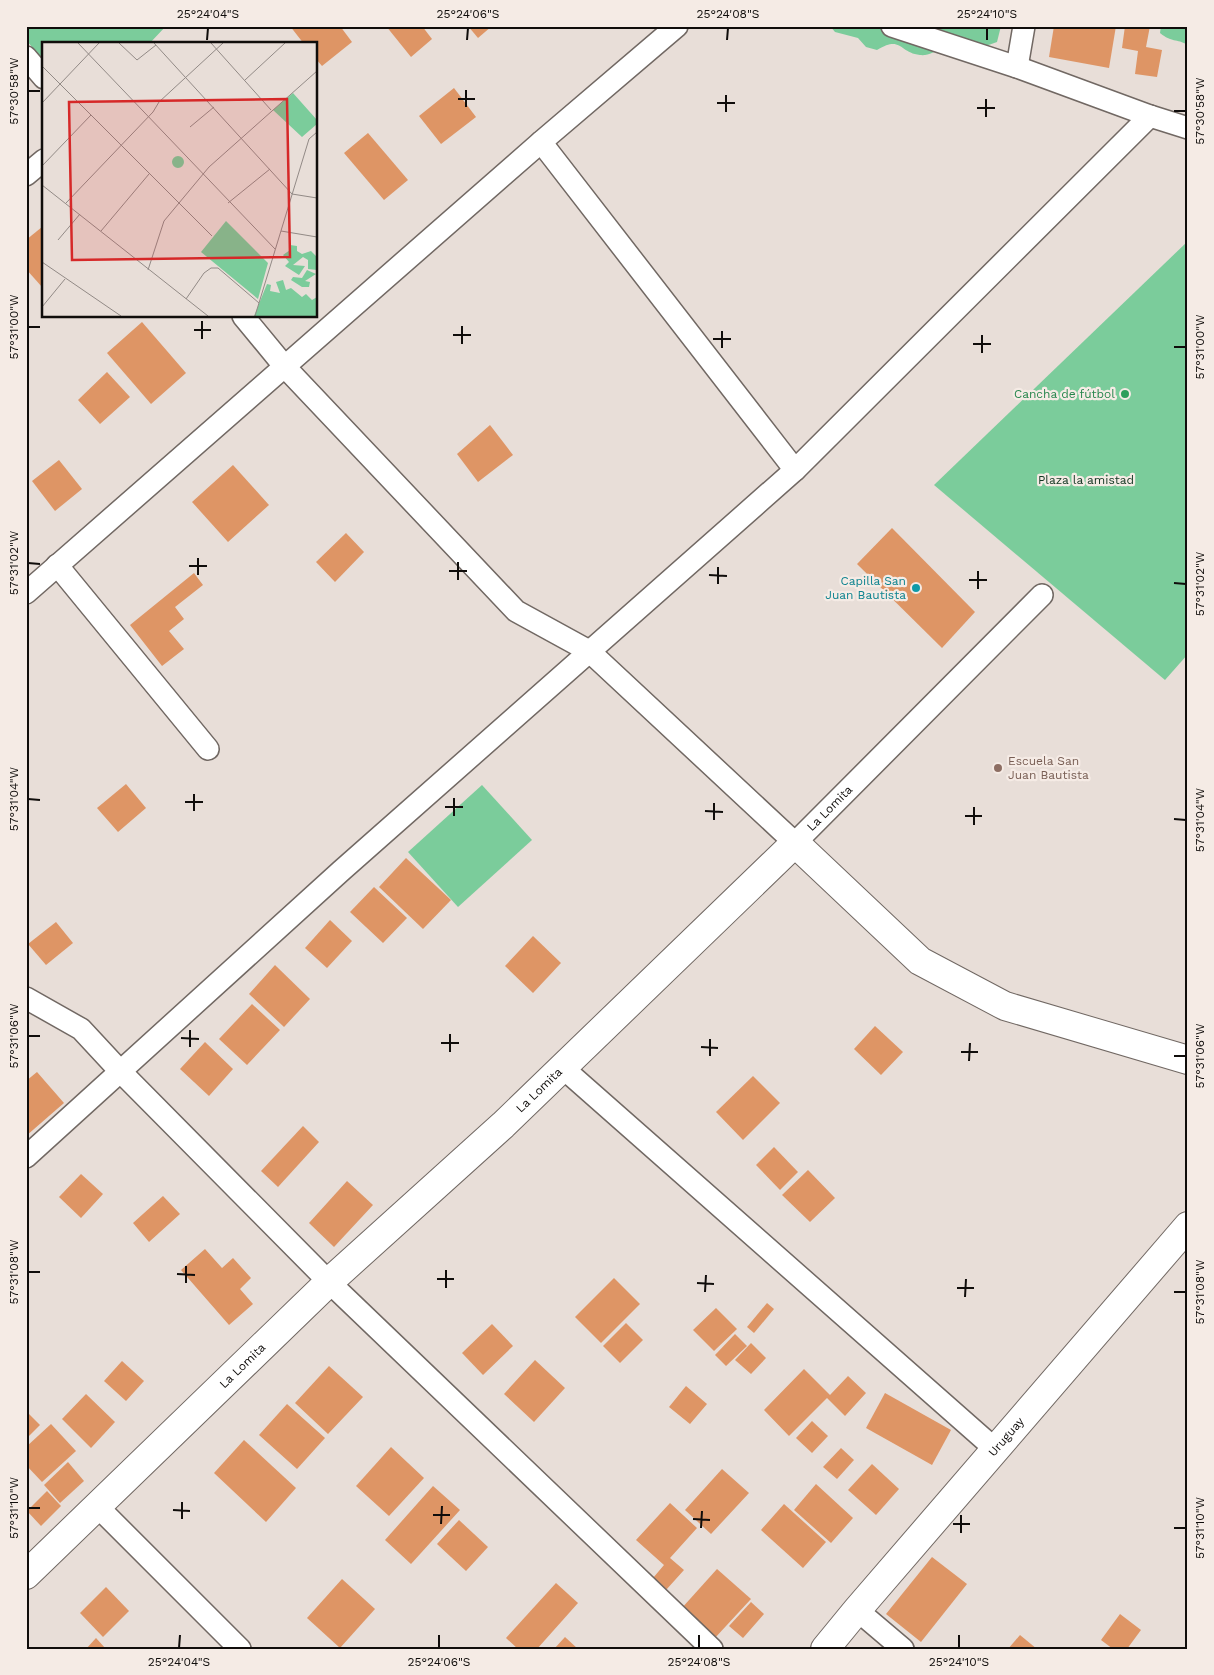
<svg xmlns="http://www.w3.org/2000/svg" width="1214" height="1675" font-family="'Work Sans',sans-serif">
  <rect width="100%" height="100%" fill="#e8ded8"/>
  <g fill="#7bcc9b">
    <path d="M26,26H166L149,44H44V61L26,40Z"/>
    <path d="M830,26H1001L997,42C978,50 962,47 943,49C934,51 929,56 920,55C899,53 902,35 877,50L866,47L858,38L835,32Z"/>
    <path d="M1161,26H1188V45C1176,38 1172,43 1160,33Z"/>
    <path d="M1188,241V654L1165,680L934,485Z"/>
    <path d="M482,785L532,840L458,907L408,852Z"/>
  </g>
  <g fill="#de9565">
    <path d="M290,26H340L352,42L322,66L316,59V44H304Z"/>
    <path d="M386,26H422L432,39L411,57Z"/>
    <path d="M468,26H492L478,38Z"/>
    <path d="M1054,26H1116L1109,68L1049,57Z"/>
    <path d="M1125,26H1150L1146,47L1162,50L1157,77L1135,74L1138,51L1122,48Z"/>
    <path d="M454,88L476,117L441,144L419,116Z"/>
    <path d="M368,133L408,180L384,200L344,153Z"/>
    <path d="M42,227L44,229V285L42,287L26,269V240Z"/>
    <path d="M142,322L186,373L151,404L107,353Z"/>
    <path d="M107,372L130,397L100,424L78,400Z"/>
    <path d="M490,425L513,455L478,482L457,454Z"/>
    <path d="M59,460L82,489L55,511L32,481Z"/>
    <path d="M233,465L269,505L228,542L192,502Z"/>
    <path d="M892,528L975,612L942,648L857,564Z"/>
    <path d="M346,533L364,552L335,582L316,562Z"/>
    <path d="M194,573L203,585L175,607L184,619L169,631L184,649L162,666L130,625Z"/>
    <path d="M126,784L146,808L118,832L97,808Z"/>
    <path d="M406,858L451,900L423,929L379,887Z"/>
    <path d="M374,887L407,918L383,943L350,912Z"/>
    <path d="M330,920L352,941L327,968L305,948Z"/>
    <path d="M56,922L73,943L46,965L28,944Z"/>
    <path d="M533,936L561,963L533,993L505,966Z"/>
    <path d="M275,965L310,999L284,1027L249,994Z"/>
    <path d="M252,1004L280,1030L247,1065L219,1039Z"/>
    <path d="M875,1026L903,1052L881,1075L854,1049Z"/>
    <path d="M205,1042L233,1069L209,1096L180,1069Z"/>
    <path d="M37,1072L64,1103L26,1136V1081Z"/>
    <path d="M753,1076L780,1103L743,1140L716,1112Z"/>
    <path d="M303,1126L319,1142L278,1187L261,1171Z"/>
    <path d="M774,1147L798,1172L780,1190L756,1165Z"/>
    <path d="M808,1170L835,1198L810,1222L782,1195Z"/>
    <path d="M81,1174L103,1194L81,1218L59,1197Z"/>
    <path d="M347,1181L373,1205L334,1247L309,1223Z"/>
    <path d="M163,1196L180,1214L149,1242L133,1223Z"/>
    <path d="M205,1249L222,1268L233,1258L251,1278L240,1289L253,1304L229,1325L181,1270Z"/>
    <path d="M614,1278L640,1304L601,1343L575,1317Z"/>
    <path d="M767,1303L774,1309L754,1333L747,1327Z"/>
    <path d="M716,1308L737,1329L714,1351L693,1330Z"/>
    <path d="M626,1323L643,1340L620,1363L603,1346Z"/>
    <path d="M492,1324L513,1346L483,1375L462,1353Z"/>
    <path d="M735,1334L747,1346L726,1366L715,1355Z"/>
    <path d="M751,1343L766,1358L751,1374L735,1360Z"/>
    <path d="M535,1360L565,1388L534,1422L504,1394Z"/>
    <path d="M122,1361L144,1381L126,1401L104,1381Z"/>
    <path d="M329,1366L363,1397L328,1434L295,1403Z"/>
    <path d="M804,1369L830,1395L848,1376L866,1393L845,1416L827,1398L789,1436L764,1410Z"/>
    <path d="M686,1386L707,1404L690,1424L669,1407Z"/>
    <path d="M885,1393L951,1430L932,1465L866,1428Z"/>
    <path d="M86,1394L115,1422L91,1448L62,1419Z"/>
    <path d="M287,1404L325,1438L297,1469L259,1435Z"/>
    <path d="M26,1411L40,1425L26,1439Z"/>
    <path d="M812,1421L828,1436L812,1453L796,1438Z"/>
    <path d="M51,1424L76,1451L42,1482L26,1465V1447Z"/>
    <path d="M244,1440L296,1488L266,1522L214,1473Z"/>
    <path d="M391,1447L424,1478L389,1516L356,1486Z"/>
    <path d="M841,1448L854,1460L837,1479L823,1467Z"/>
    <path d="M68,1462L84,1481L60,1503L44,1485Z"/>
    <path d="M872,1464L899,1489L876,1515L848,1490Z"/>
    <path d="M722,1469L749,1493L711,1534L685,1510Z"/>
    <path d="M816,1484L853,1518L831,1543L794,1510Z"/>
    <path d="M433,1486L460,1510L411,1564L385,1540Z"/>
    <path d="M47,1491L61,1506L41,1526L27,1511Z"/>
    <path d="M670,1503L697,1528L670,1558L684,1570L666,1590L653,1578L664,1565L636,1540Z"/>
    <path d="M784,1504L826,1542L803,1568L761,1530Z"/>
    <path d="M459,1520L488,1547L466,1571L437,1544Z"/>
    <path d="M932,1557L967,1584L921,1642L886,1614Z"/>
    <path d="M717,1569L751,1599L714,1639L681,1609Z"/>
    <path d="M342,1579L375,1609L340,1648L307,1618Z"/>
    <path d="M556,1583L578,1603L537,1649H518L506,1638Z"/>
    <path d="M106,1587L129,1611L103,1637L80,1613Z"/>
    <path d="M751,1602L764,1614L743,1638L729,1626Z"/>
    <path d="M1120,1614L1141,1630L1127,1649H1113L1101,1640Z"/>
    <path d="M1020,1635L1037,1649H1008Z"/>
    <path d="M565,1637L578,1649H554Z"/>
    <path d="M96,1638L106,1649H86Z"/>
  </g>
  <g fill="none" stroke-linecap="round" stroke-linejoin="round">
    <defs>
      <g id="minor">
        <path d="M892,26L1017,67L1150,116L1188,128"/>
        <path d="M26,57L44,78"/>
        <path d="M1017,67L1024,26"/>
        <path d="M541,142L795,470"/>
        <path d="M26,175L44,160"/>
        <path id="s1" d="M243,316L285,367L516,611L589,651L795,843L1042,595"/>
        <path d="M57,565L208,749"/>
        <path d="M26,593L541,142L677,26"/>
        <path d="M26,998L81,1029L120,1071L329,1282L712,1649"/>
        <path d="M563,1068L995,1449"/>
        <path d="M26,1157L341,871L795,470L1150,116"/>
        <path d="M97,1506L240,1649"/>
        <path d="M857,1610L903,1649"/>
      </g>
      <g id="tertiary">
        <path id="s2" d="M26,1575L329,1282L503,1125L795,843L920,961L1005,1006L1188,1060"/>
      </g>
      <g id="secondary">
        <path id="s3" d="M825,1649L857,1610L1188,1226"/>
      </g>
    </defs>
    <use href="#minor" stroke="#716863" stroke-width="24"/>
    <use href="#tertiary" stroke="#716863" stroke-width="30"/>
    <use href="#secondary" stroke="#716863" stroke-width="30"/>
    <use href="#minor" stroke="#fff" stroke-width="21"/>
    <use href="#tertiary" stroke="#fff" stroke-width="28"/>
    <use href="#secondary" stroke="#fff" stroke-width="28"/>
  </g>
  <path fill="none" stroke="#100d0b" stroke-width="2" d="M207,40L208,28M467,40L468,28M727,40L728,28M987,40V28M28,91H40M458,99H475M717,103H735M466,107V90M977,108H995M1174,111H1186M726,112V95M986,117V99M28,327H40M194,330H211M453,335H471M202,339V321M713,339H731M462,344V326M973,344H991M1174,347H1186M722,348V331M982,353V335M28,563L40,564M189,566H207M449,571H467M198,575V558M709,575L727,576M458,580V562M969,580H987M1174,583L1186,584M718,584V567M978,589V571M28,799L40,800M185,802H203M445,807H463M194,811V794M705,811L723,812M454,816V798M965,816H982M1174,819L1186,820M714,820V803M974,825V807M28,1036H40M181,1038L199,1039M441,1043H459M190,1047V1030M701,1047L718,1048M450,1052V1034M961,1052H978M710,1056V1039M1174,1056H1186M969,1061L970,1043M28,1272H40M177,1274L195,1275M437,1279H454M186,1283V1266M697,1283L714,1284M446,1288V1270M957,1288H974M705,1292L706,1275M1174,1292H1186M965,1297L966,1279M28,1508H40M173,1510L190,1511M433,1515H450M182,1519V1502M693,1519L710,1520M441,1524L442,1506M953,1524H970M701,1528L702,1511M1174,1528H1186M961,1533V1515M179,1648L180,1635M439,1648V1635M699,1648V1635M959,1648V1635"/>
  <circle fill="#2e9e5b" stroke="#f5ebe5" stroke-width="2" cx="1125" cy="394" r="5"/>
  <circle fill="#0f9aa8" stroke="#f5ebe5" stroke-width="2" cx="916" cy="588" r="5"/>
  <circle fill="#8d6e63" stroke="#f5ebe5" stroke-width="2" cx="998" cy="768" r="5"/>
  <g text-anchor="middle" stroke-width="4.5" stroke-linejoin="round" paint-order="stroke">
    <g font-size="12" fill="#27864d" stroke="#f5ebe5" text-anchor="end">
      <text x="1115" y="398">Cancha de fútbol</text>
    </g>
    <g font-size="12" fill="#103420" stroke="#f5ebe5">
      <text x="1086" y="484">Plaza la amistad</text>
    </g>
    <g font-size="12" fill="#0d838f" stroke="#f5ebe5" text-anchor="end">
      <text x="906" y="585">Capilla San<tspan x="906" dy="14">Juan Bautista</tspan></text>
    </g>
    <g font-size="12" fill="#785e54" stroke="#f5ebe5" text-anchor="start">
      <text x="1008" y="765">Escuela San<tspan x="1008" dy="14">Juan Bautista</tspan></text>
    </g>
    <g font-size="12" fill="#100d0b" stroke="#f5ebe5">
      <text dy="4" stroke="none"><textPath href="#s1" startOffset="816">La Lomita</textPath></text>
      <text dy="4" stroke="none"><textPath href="#s2" startOffset="706">La Lomita</textPath></text>
      <text dy="4" stroke="none"><textPath href="#s2" startOffset="301">La Lomita</textPath></text>
      <text dy="4" stroke="none"><textPath href="#s3" startOffset="279">Uruguay</textPath></text>
    </g>
  </g>
  <g transform="translate(42 42)">
    <rect width="275" height="275" fill="#e8ded8"/>
    <path d="M251,51L275,78V82L260,95L231,68ZM130 120a6 6 0 1 1 12 0a6 6 0 1 1-12 0ZM184,179L226,221L216,257L159,210ZM248,203L255,204V209L260,212L269,209L275,215V228L266,227V218L261,215L251,223L263,224L257,233L243,224L247,220L241,213L248,208ZM265,228L274,232L263,239L268,240L267,245H260L249,238L251,235L260,236ZM241,238L244,248L249,246L260,255L264,252L270,258L275,255V274H212L225,242L229,243L228,249L238,251L234,240Z" fill="#7bcc9b"/>
    <path fill="none" stroke="#928a86" stroke-width="1" d="M36,1L233,207M77,1L95,18L114,3M112,1L250,152L275,156M169,1L229,68M0,24L170,194M203,38L243,1M0,61L57,1M148,85L172,65M0,124L49,73M0,143L166,274M24,161L111,70L117,60L181,1M186,161L228,127M59,189L107,132M239,189L275,195M16,198L38,172M0,220L79,274M106,228L122,179L167,125L275,29M144,257L162,231L169,226H176L217,261M0,265L23,237M213,274L267,97L275,90"/>
    <path fill="#d62828" fill-opacity="0.15" stroke="#d62828" stroke-width="2.5" d="M245,57L248,215L30,218L27,60Z"/>
    <rect width="275" height="275" fill="none" stroke="#100d0b" stroke-width="2.5"/>
  </g>
  <rect width="1214" height="1675" fill="none" stroke="#f5ebe5" stroke-width="55"/>
  <rect x="28" y="28" width="1158" height="1620" fill="none" stroke="#100d0b" stroke-width="2"/>
  <g font-size="12" text-anchor="middle" fill="#100d0b">
    <text x="208" y="18">25°24'04"S</text>
    <text x="468" y="18">25°24'06"S</text>
    <text x="728" y="18">25°24'08"S</text>
    <text x="987" y="18">25°24'10"S</text>
    <text transform="translate(14 91) rotate(-90)" y="4">57°30'58"W</text>
    <text transform="translate(1200 111) rotate(-90)" y="4">57°30'58"W</text>
    <text transform="translate(14 327) rotate(-90)" y="4">57°31'00"W</text>
    <text transform="translate(1200 347) rotate(-90)" y="4">57°31'00"W</text>
    <text transform="translate(14 563) rotate(-90)" y="4">57°31'02"W</text>
    <text transform="translate(1200 584) rotate(-90)" y="4">57°31'02"W</text>
    <text transform="translate(14 799) rotate(-90)" y="4">57°31'04"W</text>
    <text transform="translate(1200 820) rotate(-90)" y="4">57°31'04"W</text>
    <text transform="translate(14 1036) rotate(-90)" y="4">57°31'06"W</text>
    <text transform="translate(1200 1056) rotate(-90)" y="4">57°31'06"W</text>
    <text transform="translate(14 1272) rotate(-90)" y="4">57°31'08"W</text>
    <text transform="translate(1200 1292) rotate(-90)" y="4">57°31'08"W</text>
    <text transform="translate(14 1508) rotate(-90)" y="4">57°31'10"W</text>
    <text transform="translate(1200 1528) rotate(-90)" y="4">57°31'10"W</text>
    <text x="179" y="1666">25°24'04"S</text>
    <text x="439" y="1666">25°24'06"S</text>
    <text x="699" y="1666">25°24'08"S</text>
    <text x="959" y="1666">25°24'10"S</text>
  </g>
</svg>
